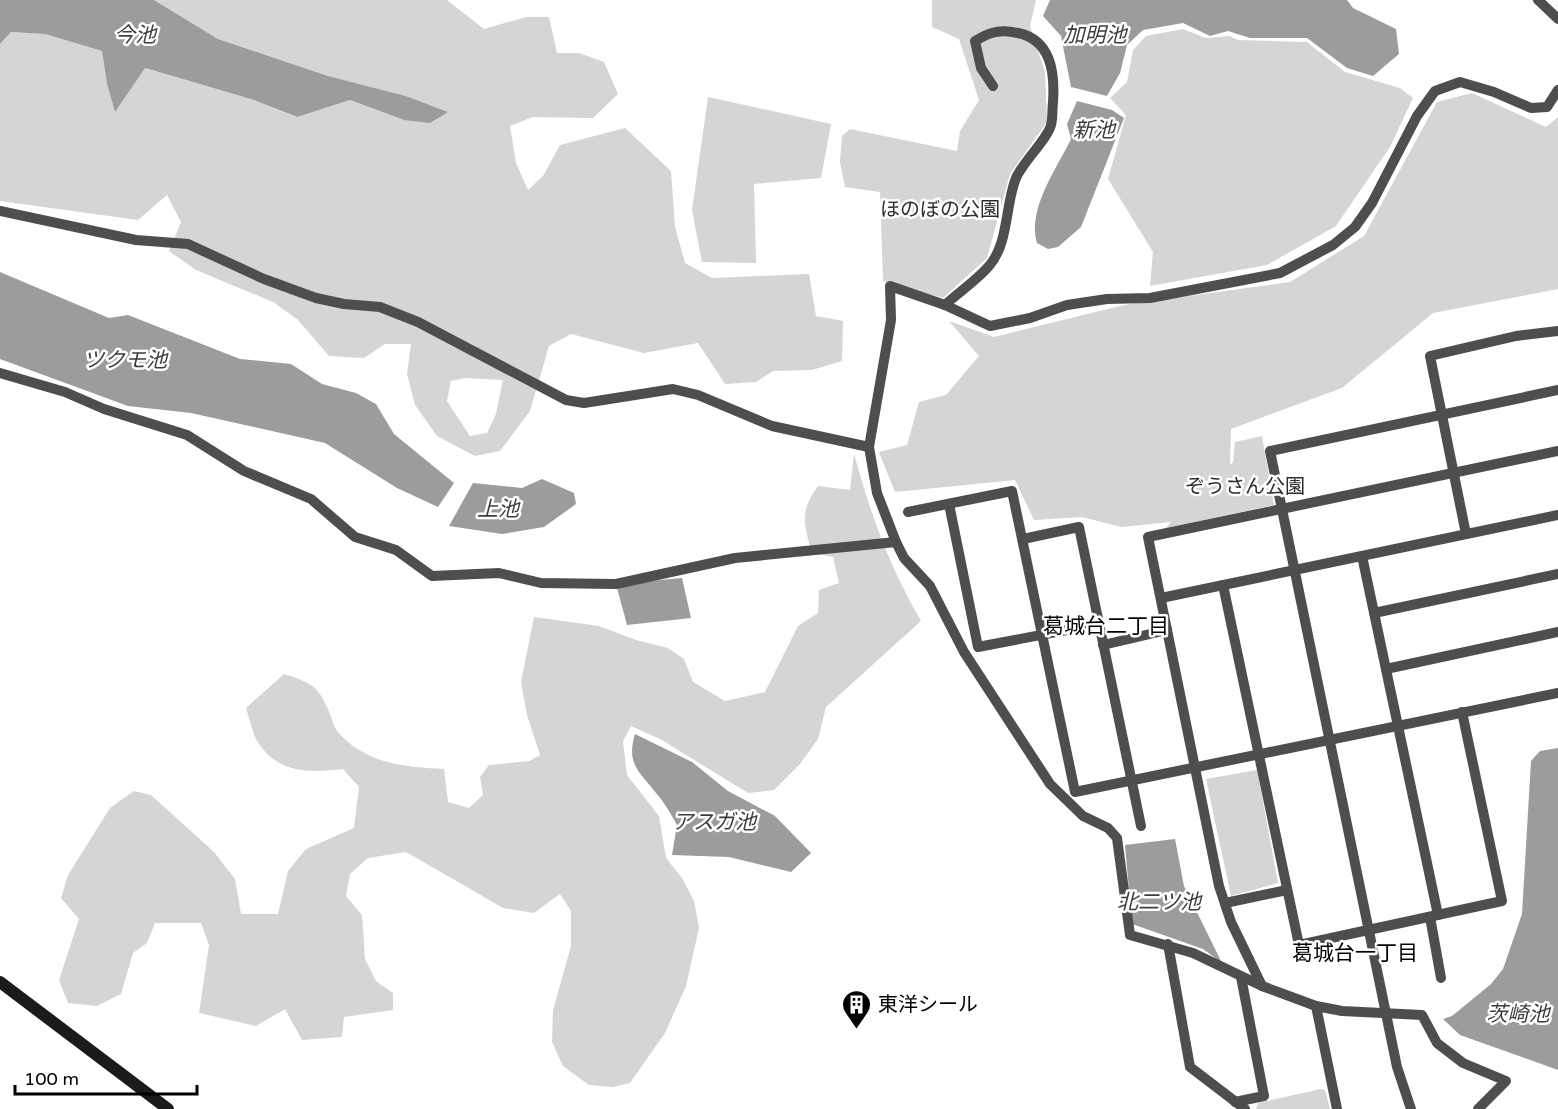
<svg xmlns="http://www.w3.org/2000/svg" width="1558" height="1109" font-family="'Varela Round','Noto Sans JP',sans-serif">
  <rect width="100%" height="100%" fill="#fff"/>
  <g fill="#d5d5d5" fill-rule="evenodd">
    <path d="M154,0H447L484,29L526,17H549L557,53H579L604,62L618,94L593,118L533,117L510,126L516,163L528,190L543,176L560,145L625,128L671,171L675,227L685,263L712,278L809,274L816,316L843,321L842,361L812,370L773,371L756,382L725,384L698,343L644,353L571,334L549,346L530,411L500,451L475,456L437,436L415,405L407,374L411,344H385L364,358L329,356L298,320L273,302L196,270L169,251L181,222L167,195L138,220L0,201V44L11,32L45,34L102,51L107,84L115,111L144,68L254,100L296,117L350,100L404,120L448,112L406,96L328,76L218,39ZM465,378L503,380L496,414L487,433L470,436L447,401L451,381Z"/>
    <path d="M932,0H1036L1030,26L1045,72L1047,122L1010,174L987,258L943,298L883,281L880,192L845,187L840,162L842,136L850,129L957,151L960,131L979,100L959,39L932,27Z"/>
    <path d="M1183,29L1206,38L1229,36L1238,40L1307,42L1345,72L1400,88L1413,98L1390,147L1336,226L1267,265L1150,286L1153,252L1108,179L1126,115L1110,98L1127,82L1133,50L1146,36Z"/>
    <path d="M1472,93L1546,127L1558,117V289L1433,313L1342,388L1231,429L1230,465L1233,462L1235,442L1262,436L1274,505L1166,528L1171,522L1121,527L1082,517L1034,520L1015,480L895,492L879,452L907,445L919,402L946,395L979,356L949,321L994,337L1124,305L1290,282L1364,236L1437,102Z"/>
    <path d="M708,97L831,124L821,178L754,184L756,263L702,262L692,210Z"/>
    <path d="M854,454C871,515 889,566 921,621L826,707L818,739L800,764L774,790L748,793L660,739L631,726L623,741L627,775L659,816L666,858L682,878L694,901L699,928L686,986L665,1033L630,1083L613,1087L589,1085L563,1066L552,1042L553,1010L571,946V911L560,894L534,913L503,908L406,852L368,858L350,874L346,896L362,915L365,959L376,981L393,993V1010L344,1017L342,1037L302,1040L285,1009L256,1026L199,1013L209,945L201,923H155L147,943L133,953L121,994L97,1006L68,1003L59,980L79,919L61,898L68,875L110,808L134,791L151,795L214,852L235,879L241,914H278L288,871L306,849L354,828L359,787L343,769C309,773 276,774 256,739C252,730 249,717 246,708L284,674C312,683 318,685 330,714C332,719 334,727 337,731C365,764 405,767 444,769L448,802L469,808L483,795L480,777L489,765L529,761L540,755L527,715L521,682L534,617L599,626L636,640L668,648L684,659L693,682L725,701L765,692L798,626L818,613L819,590L839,583L833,557L812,553C804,525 799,512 818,486L850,490Z"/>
    <path d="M1257,770L1278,883L1231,896L1206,779Z"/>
    <path d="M1321,1089L1325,1090L1330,1109H1256L1258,1103Z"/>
  </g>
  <g fill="#9c9c9c">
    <path d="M0,0H154L218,39L328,76L406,96L448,112L430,123L404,120L350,100L297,117L254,100L145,68L115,112L107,84L102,51L45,34L11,32L0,44Z"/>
    <path d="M1050,0H1347L1353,8L1396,29L1399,54L1373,76L1347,68L1307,38H1250L1228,31L1210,36L1183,23L1143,30L1127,45L1120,73L1107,96L1071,87L1061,36L1043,16Z"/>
    <path d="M1077,101L1112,110L1124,118L1081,227L1058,247L1048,249L1037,243C1027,209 1056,170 1071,139L1067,124Z"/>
    <path d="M0,272L109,318L128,315L240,359L291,364L322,384L356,393L376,404L394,434L454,483L438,507L397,488L325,443L191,413L128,406L0,359Z"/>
    <path d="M542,479L574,493L576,504L544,527L502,534L449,526L473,483L522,488Z"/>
    <path d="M682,578L691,618L627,625L616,584Z"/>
    <path d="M635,734L692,762L728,791L775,816L811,853L791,872L729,857L672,855L677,825C671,814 664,802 656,793C639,771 626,764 635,734Z"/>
    <path d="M1558,748V1070L1460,1035L1443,1019L1452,1016L1491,984L1503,969L1522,914L1531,761L1540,751Z"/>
    <path d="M1175,839L1184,886L1222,963L1203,949L1132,924L1125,845Z"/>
  </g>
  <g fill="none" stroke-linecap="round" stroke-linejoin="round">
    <g stroke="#4e4e4e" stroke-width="10">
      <path d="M1538,0L1558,19"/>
      <path d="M0,211L136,240L188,244L264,279L316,298L344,304L380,307L418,322L566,400L584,403L673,389L698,395L772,426L869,447"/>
      <path d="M945,305C959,292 977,280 989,266C1009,243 1005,205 1016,178C1023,162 1048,138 1051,125C1053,118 1052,109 1053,102C1055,72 1051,40 1018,33C1000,29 990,32 975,41L981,68L993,86"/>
      <path d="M0,373L65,392L104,409L187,435L244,471L311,499L355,537L396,550L432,576L499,573L541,583L616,584L735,558L896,542"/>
      <path d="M949,504L978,647L1098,624"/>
      <path d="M908,512L1012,491L1075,792L1558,693"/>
      <path d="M1466,534L1430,356L1516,336L1558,331"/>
      <path d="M1023,539L1079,527L1141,826"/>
      <path d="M1362,556L1438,915"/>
      <path d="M1223,585L1299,945L1502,901L1462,712"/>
      <path d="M1161,598L1558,515"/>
      <path d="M1374,613L1558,574"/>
      <path d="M1167,630L1219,886L1231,922L1262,986"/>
      <path d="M1103,645L1167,630L1148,537L1558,451"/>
      <path d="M1386,669L1558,632"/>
      <path d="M1225,903L1287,890"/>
      <path d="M1430,917L1441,978"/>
      <path d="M1168,944L1190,1067L1245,1109"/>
      <path d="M1316,1006L1337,1109"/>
      <path d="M1235,1102L1264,1096L1241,977"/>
      <path d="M1411,1109L1397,1067L1270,451L1558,390"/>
      <path d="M1478,1109L1506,1081L1463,1063L1437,1043L1422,1015L1342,1011L1316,1006L1262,986L1193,953L1130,935L1117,838L1108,828L1083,816L1050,784L964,652L930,586L904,558L896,542L877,493L869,447L891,320L890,286L945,305L990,326L1030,318L1067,305L1107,299L1150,298L1280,273L1333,245L1355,227L1372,203L1417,116L1435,91L1460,82L1494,92L1531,108L1547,107L1558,90"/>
    </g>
    <path stroke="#1b1b1b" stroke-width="12" d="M0,982L168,1109"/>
  </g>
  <defs>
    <symbol id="building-pin" viewBox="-11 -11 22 30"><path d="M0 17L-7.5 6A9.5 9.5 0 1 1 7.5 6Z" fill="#000" stroke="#fff"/><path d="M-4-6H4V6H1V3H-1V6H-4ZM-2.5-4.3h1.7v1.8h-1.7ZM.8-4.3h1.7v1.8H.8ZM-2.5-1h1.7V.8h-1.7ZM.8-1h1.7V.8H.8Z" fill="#fff"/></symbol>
  </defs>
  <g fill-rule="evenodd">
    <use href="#building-pin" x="840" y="988" width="33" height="45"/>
  </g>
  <g text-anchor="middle" stroke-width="5" stroke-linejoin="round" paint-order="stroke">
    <g font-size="20" fill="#2c2c2c" stroke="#fff">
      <text x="940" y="216">ほのぼの公園</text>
      <text x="1245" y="493">ぞうさん公園</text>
    </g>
    <g font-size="20" fill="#000" stroke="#fff" text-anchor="start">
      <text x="878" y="1011">東洋シール</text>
    </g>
    <g font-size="21" font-style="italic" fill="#3d3d3d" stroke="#fff">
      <text x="135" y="42">今池</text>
      <text x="1095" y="42">加明池</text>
      <text x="1094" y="137">新池</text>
      <text x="125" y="367">ツクモ池</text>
      <text x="498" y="516">上池</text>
      <text x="714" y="829">アスガ池</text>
      <text x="1159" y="909">北二ツ池</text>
      <text x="1518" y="1021">茨崎池</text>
    </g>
    <g font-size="21" fill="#000" stroke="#fff">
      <text x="1106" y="633">葛城台二丁目</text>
      <text x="1355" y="960">葛城台一丁目</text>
    </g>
  </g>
  <path d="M15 1085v9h182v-9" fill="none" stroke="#000000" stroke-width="3"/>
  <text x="24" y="1085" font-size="18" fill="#000000" stroke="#ffffff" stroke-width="4.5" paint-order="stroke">100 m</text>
</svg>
